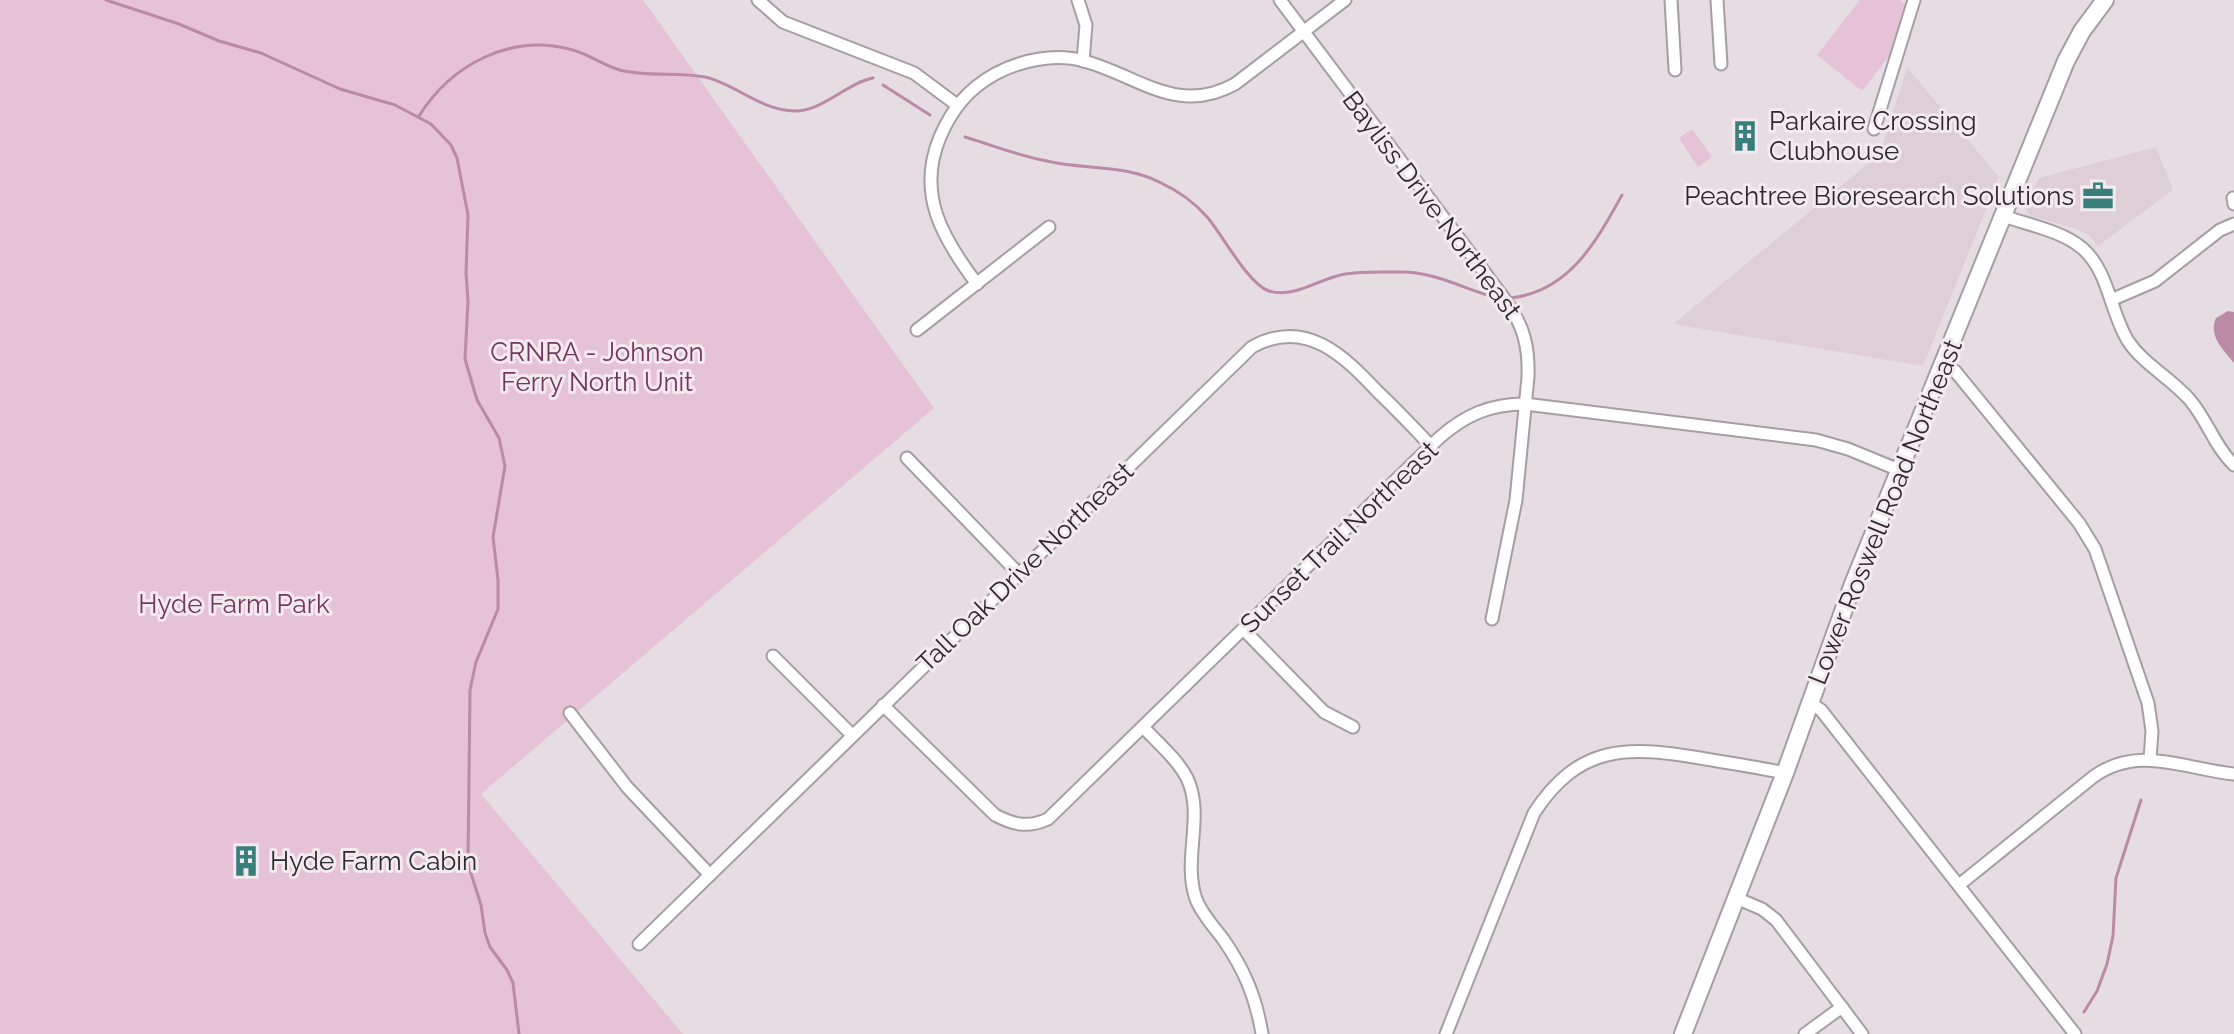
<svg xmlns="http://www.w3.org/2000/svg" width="2234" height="1034" font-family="Raleway,sans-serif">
  <rect width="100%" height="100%" fill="#e6dde2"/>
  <g fill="#decfd7">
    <path d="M1907,67L1999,177L1923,366L1673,324L1880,154Z"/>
    <path d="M2156,147L2173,190L2098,246L2089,235L2074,228L2030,216L2027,212V201L2039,178Z"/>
  </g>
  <g fill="#e5c2d6">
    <path d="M0,0H643L934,408L481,794L683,1034H0Z"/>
    <path d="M1860,0H1900L1907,6L1892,52L1862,91L1817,55Z"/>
    <path d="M1692,129L1712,157L1698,167L1679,138Z"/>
  </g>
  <path fill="#ba8aa6" d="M2228,311L2234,312V363C2223,349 2208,336 2216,318Z"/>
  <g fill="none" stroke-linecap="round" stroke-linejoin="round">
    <g stroke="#ba8aa6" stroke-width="3">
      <path d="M106,0L179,24L219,41L261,53L340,89L395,105L431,124L451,145L457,158L468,215L466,273L468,301L465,359L477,400L499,438L505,466L493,537L498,580V609L476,662L470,690L468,864L481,905L485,933L490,947L507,970L513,983L519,1034"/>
      <path d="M883,85L930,115"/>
      <path d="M419,116C451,65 509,34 569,49C588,53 602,65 620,70C647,77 677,72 705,77C734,83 761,111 795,111C823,111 847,83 873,78"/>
      <path d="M965,137C992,145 1019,156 1047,161C1084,170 1123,164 1159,182C1177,190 1195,203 1208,218C1223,236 1249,285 1269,291C1295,299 1320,278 1345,274C1362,271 1381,272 1399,272C1435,271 1465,290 1498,298"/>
      <path d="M1510,298C1569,292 1596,242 1622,195"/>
      <path d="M2084,1012L2097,991L2107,964L2113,936L2116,878L2141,800"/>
    </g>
    <defs>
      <g id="street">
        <path d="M758,0L783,22L914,73L957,105"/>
        <path d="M1078,0L1086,25L1083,61"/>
        <path d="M1280,0L1506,301C1524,326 1529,347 1528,377L1516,500L1492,619"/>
        <path d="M1671,0L1675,70"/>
        <path d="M1717,0L1721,64"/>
        <path d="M1874,129L1914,0"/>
        <path d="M2233,198L2234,204"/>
        <path d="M2003,216C2029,225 2062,231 2082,248C2109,271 2110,312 2128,341C2144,365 2171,378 2190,400C2207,420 2215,447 2234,465"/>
        <path d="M977,284C943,239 916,194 940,137C952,109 968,89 995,74C1021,60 1055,53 1084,61C1139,76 1177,116 1235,84L1345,0"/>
        <path d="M2111,300L2155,281L2220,230L2234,224"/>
        <path d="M917,330L1049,227"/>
        <path d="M1942,365L1955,371L2079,523L2095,549L2148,703L2152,731L2150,759"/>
        <path d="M907,458L1018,573"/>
        <path d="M1244,630L1324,712L1353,727"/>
        <path d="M773,656L852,735"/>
        <path d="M1810,703L1821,710L2075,1034"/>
        <path d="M883,705L995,815C1014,825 1028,828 1048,819L1439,438C1465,415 1490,404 1525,404L1816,440L1848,449L1899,470"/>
        <path d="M570,713L627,787L710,875"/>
        <path d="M1143,727C1158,743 1177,759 1187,778C1205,816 1182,859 1196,899C1201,913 1214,927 1223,939C1244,969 1256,997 1262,1034"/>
        <path d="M1959,885L2093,777C2138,744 2184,769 2234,774"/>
        <path d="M1736,898L1762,909L1776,920L1862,1034"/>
        <path d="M639,944L1252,347C1306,317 1344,356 1379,393C1397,410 1414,428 1431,446"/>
        <path d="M1446,1034L1534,813C1579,744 1627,746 1700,758C1728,763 1757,767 1785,773"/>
        <path d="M1805,1034L1842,1007"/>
      </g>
      <path id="secondary" d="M1683,1034L1785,773L1853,584L2066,61L2082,31L2105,0"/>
    </defs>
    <use href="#street" stroke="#a69ea2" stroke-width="15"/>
    <use href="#secondary" stroke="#a69ea2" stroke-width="20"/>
    <use href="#street" stroke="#fff" stroke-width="11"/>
    <use href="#secondary" stroke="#fff" stroke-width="16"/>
  </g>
  <defs>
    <symbol id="building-bare" viewBox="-9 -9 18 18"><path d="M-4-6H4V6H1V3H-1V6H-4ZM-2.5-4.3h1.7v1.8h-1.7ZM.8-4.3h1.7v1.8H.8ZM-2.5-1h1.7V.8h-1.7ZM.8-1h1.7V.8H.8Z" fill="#387f7b" stroke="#f3eaef" stroke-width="2.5" paint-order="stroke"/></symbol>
    <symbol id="office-bare" viewBox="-9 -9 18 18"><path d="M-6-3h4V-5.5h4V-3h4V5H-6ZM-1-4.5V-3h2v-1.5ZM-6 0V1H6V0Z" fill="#387f7b" stroke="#f3eaef" stroke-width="2.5" paint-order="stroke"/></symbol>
  </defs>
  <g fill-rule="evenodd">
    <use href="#building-bare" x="1723" y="114" width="44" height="44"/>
    <use href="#office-bare" x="2076" y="174" width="44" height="44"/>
    <use href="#building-bare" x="224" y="839" width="44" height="44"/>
  </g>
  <g text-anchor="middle" stroke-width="6" stroke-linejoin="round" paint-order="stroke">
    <g font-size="26" fill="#2d2a2b" stroke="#f3eaef" text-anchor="start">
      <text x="1769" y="130">Parkaire Crossing<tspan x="1769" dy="30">Clubhouse</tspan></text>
      <text x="2074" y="205" text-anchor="end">Peachtree Bioresearch Solutions</text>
      <text x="270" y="870">Hyde Farm Cabin</text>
    </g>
    <g font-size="26" fill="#2d2a2b" stroke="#f3eaef">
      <text transform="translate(1432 205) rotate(53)" y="9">Bayliss Drive Northeast</text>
      <text transform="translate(1885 512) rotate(-68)" y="9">Lower Roswell Road Northeast</text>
      <text transform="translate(1339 537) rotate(-44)" y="9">Sunset Trail Northeast</text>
      <text transform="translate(1025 567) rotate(-44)" y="9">Tall Oak Drive Northeast</text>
    </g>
    <g font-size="26" fill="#73365d" stroke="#f3eaef">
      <text x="597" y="361">CRNRA - Johnson<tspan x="597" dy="30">Ferry North Unit</tspan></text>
      <text x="234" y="613">Hyde Farm Park</text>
    </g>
  </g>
</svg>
